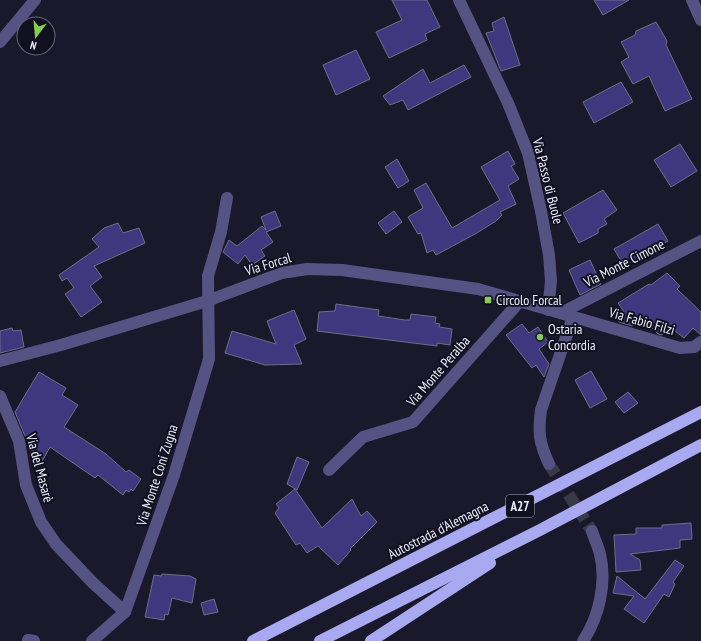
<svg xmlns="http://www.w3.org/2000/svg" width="701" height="641" font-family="'PT Sans Narrow',sans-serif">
  <rect width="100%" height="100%" fill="#1a192b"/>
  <g fill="#3f387e" stroke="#6e6e84">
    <path d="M392,0H427L440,27L425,34L427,40L389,58L376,32L402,20Z"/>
    <path d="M594,0H629L603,15Z"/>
    <path d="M504,17L520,65L501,71L486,33L494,31L492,23Z"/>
    <path d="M656,22L667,41L666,45L692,99L665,111L649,76L633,84L621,62L629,57L621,42L635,35L636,31Z"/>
    <path d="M356,50L370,79L336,95L323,65Z"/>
    <path d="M464,65L471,77L408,110L403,100L390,105L383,96L423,69L430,83Z"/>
    <path d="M621,82L633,102L594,123L583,102Z"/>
    <path d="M680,144L697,171L671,187L654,160Z"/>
    <path d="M508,151L515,164L511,166L519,179L508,186L516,204L500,212L502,215L496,221L475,234L436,255L433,250L427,253L421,233L418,234L408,217L423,208L414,190L426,183L452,228L500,200L481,167Z"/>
    <path d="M397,159L409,181L398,188L385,167Z"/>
    <path d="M603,190L617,210L604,219L607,224L598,229V233L579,243L563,213Z"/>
    <path d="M275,211L281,226L266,232L273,242L261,250L265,256L252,265L245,255L238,264L223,252L229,240L237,246L262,226L266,230L261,217Z"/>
    <path d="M394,211L402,222L386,234L378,223Z"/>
    <path d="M118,223L123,233L139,228L145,243L94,266L102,277L90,286L102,302L81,317L65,294L74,288L67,278L62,281L59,275L99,247L92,239L104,228Z"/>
    <path d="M658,224L668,241L624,266L614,249Z"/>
    <path d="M590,260L601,284L580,295L569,270Z"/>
    <path d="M667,273L680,286L677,289L701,312V335L693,328L684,338L670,327L662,335L658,334L643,319L632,326L619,322L616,319L624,312L618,303L649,284L651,285Z"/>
    <path d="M336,304L379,310L378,316L405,320H410L411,314L436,317L435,323L440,324L439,327L452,329L450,345L437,343V346L317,331L319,312L335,311Z"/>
    <path d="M294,310L306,339L294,345L302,364L265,365L225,353L232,331L276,344L267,321Z"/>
    <path d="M522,324L529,333L538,327L548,342L539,349L549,364L544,377L536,365L532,368L506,335Z"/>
    <path d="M12,328L13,331L21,330L24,347L0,353V331Z"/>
    <path d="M591,371L607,399L590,408L575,380Z"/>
    <path d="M39,372L66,388L62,395L78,405L64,427L106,454L126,472L129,470L141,479L133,491L131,489L129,492L126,490L123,495L98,475L95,478L50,447L40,465L30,457L33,450L27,446L29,439L25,436L15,412Z"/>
    <path d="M628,392L638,403L624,413L615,402Z"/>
    <path d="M297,457L309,462L297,490L287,484Z"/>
    <path d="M295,489L322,528L352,499L361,516L367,511L377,522L350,549L351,550L338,565L318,546L307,553L300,543L296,545L275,513L279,508L276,504Z"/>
    <path d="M691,523L692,539L680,540V548L630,554L640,560L641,570L616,572L614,535L636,534V528H662V525Z"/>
    <path d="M675,560L684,566L673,582L675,584L669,597L664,594L644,623L624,609L634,596L613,593L617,576L645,599Z"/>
    <path d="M162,574L190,576L196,579L192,603L172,598L168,615L165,614L164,620L145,617L154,575L161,576Z"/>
    <path d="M214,599L218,612L204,615L201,603Z"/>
  </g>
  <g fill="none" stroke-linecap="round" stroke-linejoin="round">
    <path stroke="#3a394a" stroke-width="12" stroke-dasharray="12 6" stroke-linecap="butt" d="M549,464L592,531"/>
    <g stroke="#555384" stroke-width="12">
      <path d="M459,0L508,103L528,153L541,211L549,255L551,281L548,310"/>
      <path d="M692,0L701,20"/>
      <path d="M0,42L35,0"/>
      <path d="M561,313L701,241"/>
      <path d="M0,361L61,345L207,301L282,273L307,269L342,270L478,289L680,348L694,347L701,342"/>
      <path d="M0,396L19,441L26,485L41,522L56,544L93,583L125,612"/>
      <path d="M549,464C539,442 538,433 541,410L573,317"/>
      <path d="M329,470L363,437L413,422L520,301"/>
      <path d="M28,640L34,641"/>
      <path d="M92,641L125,612L174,475L209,359L208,276L221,232L227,198"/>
      <path d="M583,641C599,617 607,583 600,554C598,546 594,538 592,531"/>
    </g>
    <g stroke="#a9a9f2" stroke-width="12">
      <path d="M253,641L701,412"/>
      <path d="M320,641L540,530L701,445"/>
      <path d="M371,641L490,563"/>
    </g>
  </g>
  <g fill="#84cf4d" stroke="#111021" stroke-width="1.5">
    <rect x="484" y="296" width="8" height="8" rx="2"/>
    <circle cx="540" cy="337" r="4"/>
  </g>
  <g text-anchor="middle" stroke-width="4" stroke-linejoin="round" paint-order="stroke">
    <rect fill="#111021" stroke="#ababb9" stroke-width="1" x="506" y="495" width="28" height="22" rx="3"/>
    <g font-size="13" font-weight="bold" fill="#ededfa">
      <text x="520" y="511">A27</text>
    </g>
    <g font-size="14" fill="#ededfa" stroke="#111021">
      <text transform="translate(548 181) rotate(76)" y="5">Via Passo di Buole</text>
      <text transform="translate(624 263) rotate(-27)" y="5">Via Monte Cimone</text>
      <text transform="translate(268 264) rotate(-17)" y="5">Via Forcal</text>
      <text transform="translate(642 321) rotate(16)" y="5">Via Fabio Filzi</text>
      <text transform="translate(438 371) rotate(-49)" y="5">Via Monte Peralba</text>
      <text transform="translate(40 468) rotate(75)" y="5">Via del Masarè</text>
      <text transform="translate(157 475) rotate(-72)" y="5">Via Monte Coni Zugna</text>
      <text transform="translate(438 530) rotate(-27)" y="5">Autostrada d'Alemagna</text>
    </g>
    <g font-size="14" fill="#ededfa" stroke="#111021" text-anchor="start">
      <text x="496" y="305">Circolo Forcal</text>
      <text x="548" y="334">Ostaria<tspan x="548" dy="16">Concordia</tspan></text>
    </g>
  </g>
  <g transform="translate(36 36) rotate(196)"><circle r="19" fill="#111021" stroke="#696878"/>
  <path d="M0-3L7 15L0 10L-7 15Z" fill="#84cf4d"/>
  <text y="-6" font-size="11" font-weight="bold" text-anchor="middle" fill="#ededfa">N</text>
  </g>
</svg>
